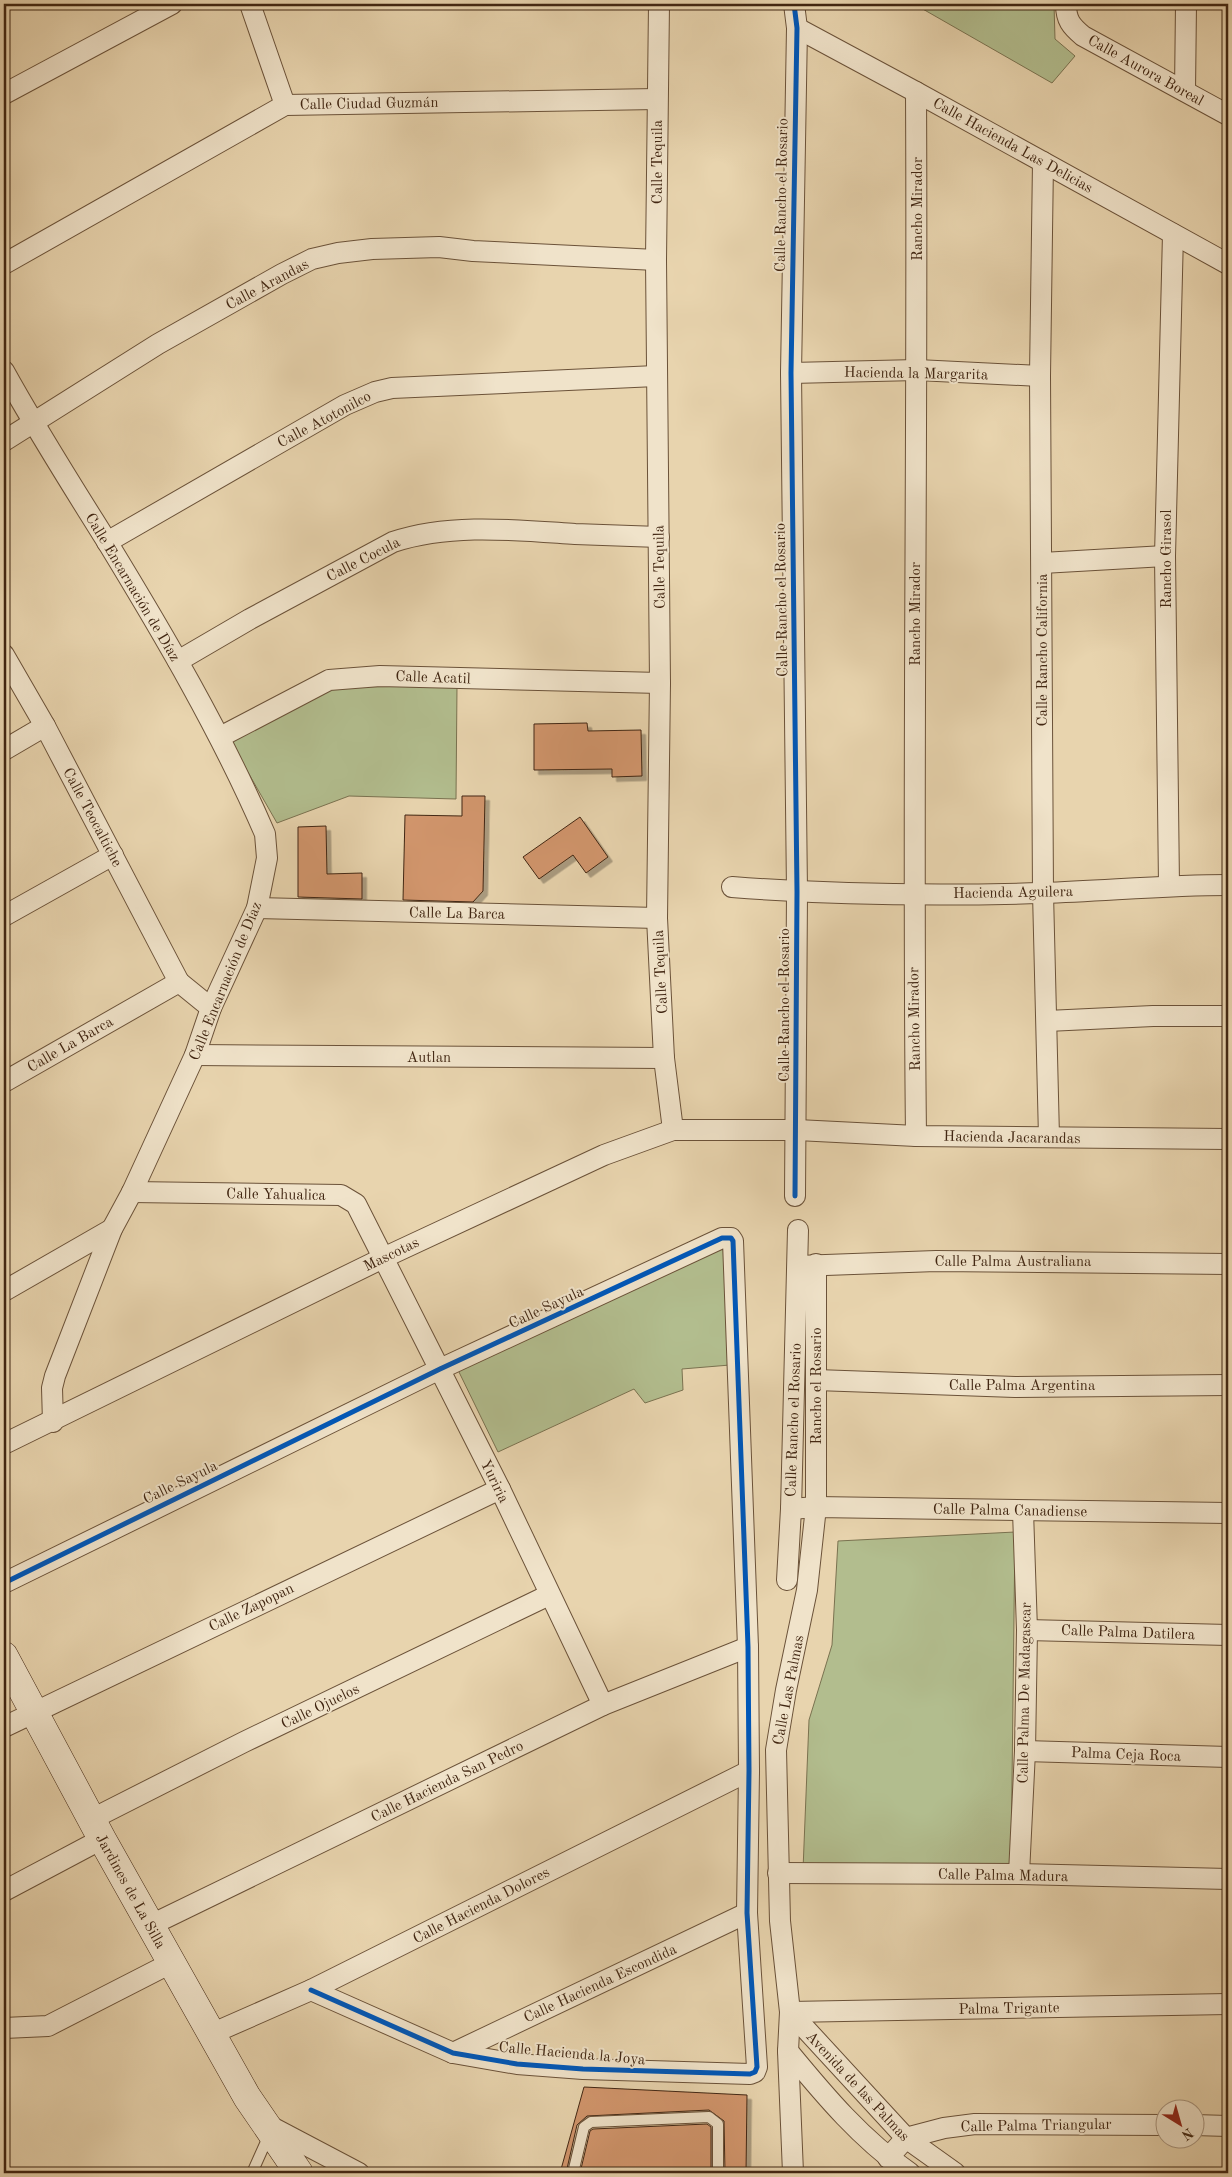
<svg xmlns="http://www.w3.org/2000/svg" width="1232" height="2177" font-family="'Old Standard TT',serif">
  <defs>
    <filter id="shadow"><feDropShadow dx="4.5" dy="4.5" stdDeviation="0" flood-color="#0004"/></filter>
  </defs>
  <rect width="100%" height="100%" fill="#e8d4ae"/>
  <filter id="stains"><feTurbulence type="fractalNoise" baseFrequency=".004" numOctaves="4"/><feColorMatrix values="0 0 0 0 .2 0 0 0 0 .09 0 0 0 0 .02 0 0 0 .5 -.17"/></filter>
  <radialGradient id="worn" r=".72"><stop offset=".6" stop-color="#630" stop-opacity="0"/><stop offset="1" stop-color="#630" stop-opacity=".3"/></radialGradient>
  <g fill="#b2bd8e" stroke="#7a7250">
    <path d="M914,4H1054L1055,39L1075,56L1052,83Z"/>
    <path d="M457,686L456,799L349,796L277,823L230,741L336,687Z"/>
    <path d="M720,1249H728L730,1365L682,1369L683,1390L645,1403L634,1389L498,1452L458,1370Z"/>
    <path d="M1015,1532L1011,1867L803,1870L809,1720L832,1645L838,1541Z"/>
  </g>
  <g fill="#d2966d" stroke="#412612" filter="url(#shadow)">
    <path d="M587,723L588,731L641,730L642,776L612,777V769L534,770V724Z"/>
    <path d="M462,796H485L483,891L473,902L403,900L405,815L462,816Z"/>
    <path d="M580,817L608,857L586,873L573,855L539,879L523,857Z"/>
    <path d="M326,826L327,874L362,873V899L298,897V827Z"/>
    <path d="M584,2087L747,2095L746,2173H725L724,2121L709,2110L587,2116L577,2125L566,2173H560Z"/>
    <path d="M707,2124L711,2127V2173H580L590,2131L593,2129Z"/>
  </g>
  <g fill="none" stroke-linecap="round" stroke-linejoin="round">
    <defs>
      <g id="lane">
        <path d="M252,2173L269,2135"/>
        <path d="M573,2173L584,2127L591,2122L709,2117L718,2124V2173"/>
      </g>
      <g id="street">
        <path d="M250,4L285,105"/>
        <path d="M659,4L656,260L660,683L657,918L664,1058L673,1130"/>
        <path d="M794,4L797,28L791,373L797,892L795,1196"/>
        <path d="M1066,4C1066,20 1071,26 1083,36L1228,115"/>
        <path d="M797,28L916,92L1228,264"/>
        <path d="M1185,91L1186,4"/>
        <path d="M4,94L172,4"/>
        <path d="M1043,162L1040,376L1043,893L1049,1137"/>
        <path d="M4,264L285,105L657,99"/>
        <path d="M4,371C36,429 71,484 106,540C164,635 221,732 265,834L267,858L257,908L211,1008L195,1055L132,1192L112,1229L55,1376L52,1388L53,1422"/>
        <path d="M791,373L917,370L1040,376"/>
        <path d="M4,441L158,344L282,274L312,259L338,253L372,249L439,247L473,251L656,260"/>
        <path d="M107,542L345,405L375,392L392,388L656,376"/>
        <path d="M1042,563L1165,556"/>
        <path d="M4,655L45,726L179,982"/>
        <path d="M178,661L250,619L393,542C450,523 515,530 575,534C602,535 631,536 659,537"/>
        <path d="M220,737L329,680L380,676L660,683"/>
        <path d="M4,750L45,726"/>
        <path d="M1169,885L1165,556L1173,234"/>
        <path d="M732,887C835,895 939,896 1043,893C1105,891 1166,885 1228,885"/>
        <path d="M257,908L657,918"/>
        <path d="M4,916L113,855"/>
        <path d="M1047,1021L1153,1016H1228"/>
        <path d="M195,1055L664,1058"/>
        <path d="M4,1082L179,982L211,1008"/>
        <path d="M916,1136C912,788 918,440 916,92"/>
        <path d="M132,1192L341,1195L356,1204L500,1489L603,1705"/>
        <path d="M798,1266L936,1261L1228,1264"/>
        <path d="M4,1291L112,1229"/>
        <path d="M816,1380L1015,1387L1228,1385"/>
        <path d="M4,1444L383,1258L604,1155L673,1130H797L916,1136L1228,1139"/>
        <path d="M791,1509L816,1507L1228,1513"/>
        <path d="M787,1580L791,1509L798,1230"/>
        <path d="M4,1583L440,1369L722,1238H731L733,1241L748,1647L749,1771L747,1913L757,2067L755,2072L750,2074L583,2069L517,2064L453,2053L311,1990"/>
        <path d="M1027,1630L1228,1635"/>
        <path d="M4,1727L500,1489"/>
        <path d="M1025,1751L1228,1757"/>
        <path d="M92,1819L244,1742L549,1595"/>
        <path d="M778,1873L1019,1874L1228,1879"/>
        <path d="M1019,1874L1025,1751L1027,1630L1023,1511"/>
        <path d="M4,1891L102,1839"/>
        <path d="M151,1925L603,1705L748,1647"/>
        <path d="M790,2012L1228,2004"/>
        <path d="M790,2012L906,2138L955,2173"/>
        <path d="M4,2028L48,2026L171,1963"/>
        <path d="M211,2034L311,1990L749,1771"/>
        <path d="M788,2051C825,2096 862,2140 910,2173"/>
        <path d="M453,2053L747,1913"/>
        <path d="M266,2124L359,2173"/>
        <path d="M1194,2125L1228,2126"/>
        <path d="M888,2158L906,2138L944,2128L975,2124L1164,2125"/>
        <path d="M793,2173L788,2051L790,2012L780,1921L776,1750L786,1690L807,1590L816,1507V1264"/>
      </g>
      <path id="secondary" d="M4,1656L102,1839L247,2097L299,2173"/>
    </defs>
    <use href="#lane" stroke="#6b5239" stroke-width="12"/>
    <use href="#street" stroke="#6b5239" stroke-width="22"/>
    <use href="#secondary" stroke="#412612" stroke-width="29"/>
    <use href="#lane" stroke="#f0e3ca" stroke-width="10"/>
    <use href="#street" stroke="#f0e3ca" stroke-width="20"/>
    <use href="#secondary" stroke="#f0e3ca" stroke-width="28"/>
    <defs>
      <g id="cycleway">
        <path d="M794,4L797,28L791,373L797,892L795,1196"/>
        <path d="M4,1583L440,1369L722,1238H731L733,1241L748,1647L749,1771L747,1913L757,2067L755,2072L750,2074L583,2069L517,2064L453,2053L311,1990"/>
      </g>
    </defs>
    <use href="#cycleway" stroke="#f0e3ca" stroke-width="8"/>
    <use href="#cycleway" stroke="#0057b8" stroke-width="5"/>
  </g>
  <g text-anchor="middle" stroke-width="4" stroke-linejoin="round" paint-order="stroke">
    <g font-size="15" fill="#412612" stroke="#f0e3ca">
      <text transform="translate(1146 70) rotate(29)" y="5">Calle Aurora Boreal</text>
      <text transform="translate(369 103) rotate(-1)" y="5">Calle Ciudad Guzmán</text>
      <text transform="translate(1013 145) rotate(29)" y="5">Calle Hacienda Las Delicias</text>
      <text transform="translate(657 162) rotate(-90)" y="5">Calle Tequila</text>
      <text transform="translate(781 195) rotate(-89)" y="5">Calle Rancho el Rosario</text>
      <text transform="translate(917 209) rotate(-90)" y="5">Rancho Mirador</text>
      <text transform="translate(267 284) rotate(-28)" y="5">Calle Arandas</text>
      <text transform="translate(916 373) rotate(1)" y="5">Hacienda la Margarita</text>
      <text transform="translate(324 419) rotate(-28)" y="5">Calle Atotonilco</text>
      <text transform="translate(363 559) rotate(-27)" y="5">Calle Cocula</text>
      <text transform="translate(1166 559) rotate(-90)" y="5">Rancho Girasol</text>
      <text transform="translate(659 567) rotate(-91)" y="5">Calle Tequila</text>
      <text transform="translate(133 587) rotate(59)" y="5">Calle Encarnación de Díaz</text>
      <text transform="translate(781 600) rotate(-91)" y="5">Calle Rancho el Rosario</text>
      <text transform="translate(915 614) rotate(-90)" y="5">Rancho Mirador</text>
      <text transform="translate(1042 650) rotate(-90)" y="5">Calle Rancho California</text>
      <text transform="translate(433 677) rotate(2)" y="5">Calle Acatil</text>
      <text transform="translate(93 817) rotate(62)" y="5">Calle Teocaltiche</text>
      <text transform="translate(1013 892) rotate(-1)" y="5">Hacienda Aguilera</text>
      <text transform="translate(457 913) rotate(1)" y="5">Calle La Barca</text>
      <text transform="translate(660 972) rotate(-93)" y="5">Calle Tequila</text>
      <text transform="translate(225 981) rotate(-68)" y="5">Calle Encarnación de Díaz</text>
      <text transform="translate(784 1005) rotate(-90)" y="5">Calle Rancho el Rosario</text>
      <text transform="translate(914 1019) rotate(-91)" y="5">Rancho Mirador</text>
      <text transform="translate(70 1044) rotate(-30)" y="5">Calle La Barca</text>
      <text x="429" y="1062">Autlan</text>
      <text transform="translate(1012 1137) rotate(1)" y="5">Hacienda Jacarandas</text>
      <text transform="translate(276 1194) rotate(1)" y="5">Calle Yahualica</text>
      <text transform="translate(391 1254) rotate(-26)" y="5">Mascotas</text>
      <text x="1013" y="1266">Calle Palma Australiana</text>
      <text transform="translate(546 1307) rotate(-25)" y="5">Calle Sayula</text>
      <text x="1022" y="1390">Calle Palma Argentina</text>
      <text transform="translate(816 1386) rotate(-90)" y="5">Rancho el Rosario</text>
      <text transform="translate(793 1420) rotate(-88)" y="5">Calle Rancho el Rosario</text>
      <text transform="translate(495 1481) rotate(64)" y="5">Yuriria</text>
      <text transform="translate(180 1482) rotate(-26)" y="5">Calle Sayula</text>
      <text transform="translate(1010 1510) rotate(1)" y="5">Calle Palma Canadiense</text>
      <text transform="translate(251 1607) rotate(-26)" y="5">Calle Zapopan</text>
      <text transform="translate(1128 1632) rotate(2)" y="5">Calle Palma Datilera</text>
      <text transform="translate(788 1690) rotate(-79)" y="5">Calle Las Palmas</text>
      <text transform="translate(1024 1693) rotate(-89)" y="5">Calle Palma De Madagascar</text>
      <text transform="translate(320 1706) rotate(-26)" y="5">Calle Ojuelos</text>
      <text transform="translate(1126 1754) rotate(2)" y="5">Palma Ceja Roca</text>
      <text transform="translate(447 1781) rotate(-26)" y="5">Calle Hacienda San Pedro</text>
      <text transform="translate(1003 1875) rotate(1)" y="5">Calle Palma Madura</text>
      <text transform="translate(131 1891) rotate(61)" y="5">Jardines de La Silla</text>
      <text transform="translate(481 1905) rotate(-27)" y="5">Calle Hacienda Dolores</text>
      <text transform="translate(600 1983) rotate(-25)" y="5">Calle Hacienda Escondida</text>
      <text transform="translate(1009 2008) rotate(-1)" y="5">Palma Trigante</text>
      <text transform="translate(572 2053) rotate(5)" y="5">Calle Hacienda la Joya</text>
      <text transform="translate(858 2086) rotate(47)" y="5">Avenida de las Palmas</text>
      <text transform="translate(1036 2125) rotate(-1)" y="5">Calle Palma Triangular</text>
    </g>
  </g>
  <rect width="1232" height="2177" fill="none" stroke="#e8d4ae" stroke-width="20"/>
  <rect x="5" y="5" width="1222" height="2167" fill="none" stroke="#412612" stroke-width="2.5"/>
  <rect x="10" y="10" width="1212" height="2157" fill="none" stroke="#412612"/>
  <g transform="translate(1180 2124) rotate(143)"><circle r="24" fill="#f0e3ca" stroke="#aa9780"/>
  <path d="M0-4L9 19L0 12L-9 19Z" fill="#8f2418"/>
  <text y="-8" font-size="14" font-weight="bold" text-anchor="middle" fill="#412612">N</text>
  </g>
  <rect width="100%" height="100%" filter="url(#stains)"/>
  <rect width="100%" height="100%" fill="url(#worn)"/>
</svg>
